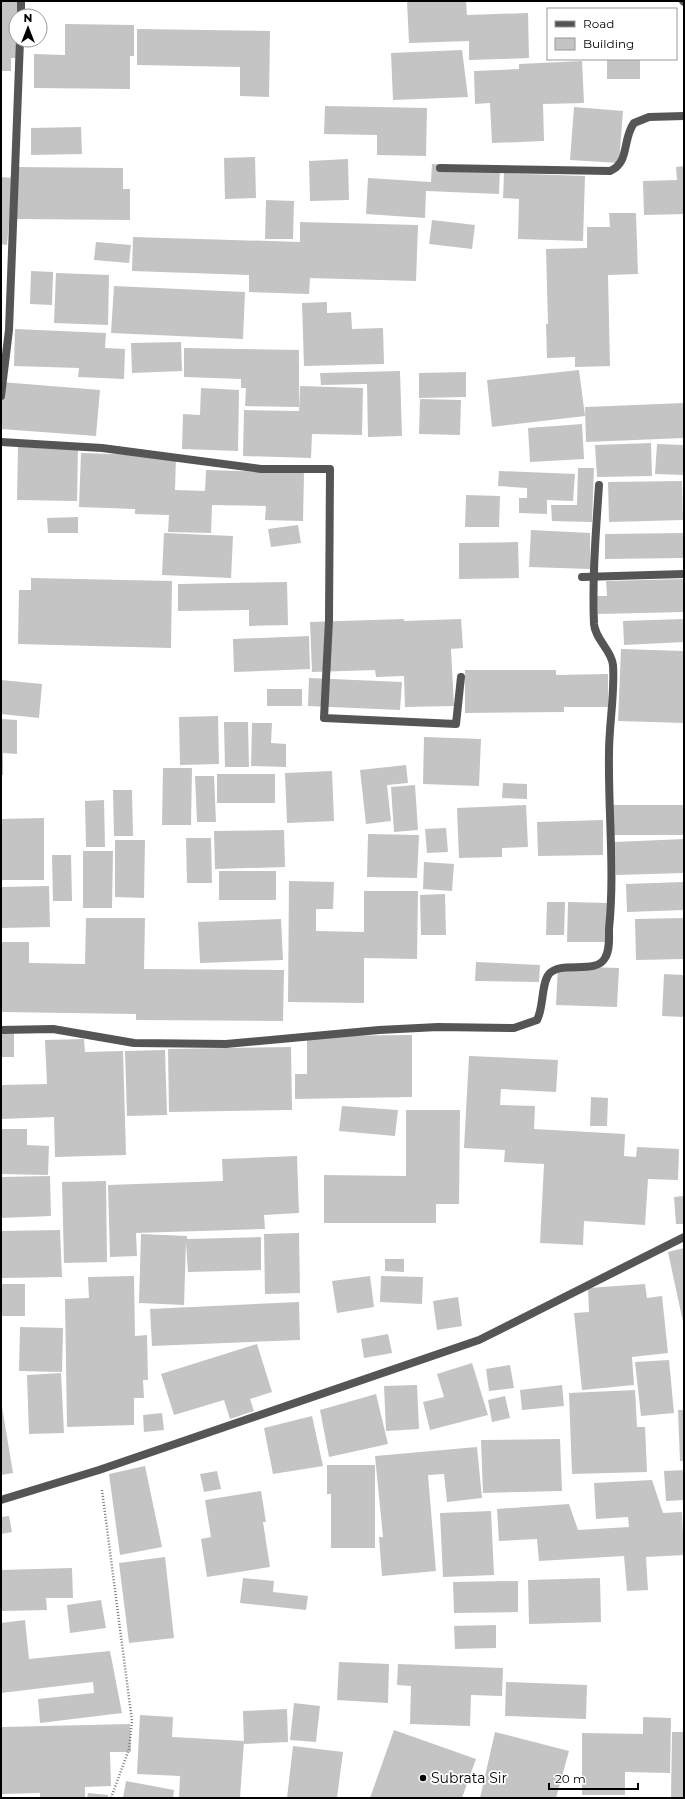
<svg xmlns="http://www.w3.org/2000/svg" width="685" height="1799" font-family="Montserrat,sans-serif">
  <rect width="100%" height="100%" fill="#fff"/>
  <g fill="#c4c4c4">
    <path d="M407,1H466L467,15L528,13L529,58L469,60V41L409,43Z"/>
    <path d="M1,2H18L16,58H11V71H1Z"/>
    <path d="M65,24L134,25V56H130V89L34,88V54L65,55Z"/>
    <path d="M137,29L270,31L269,97L240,96V67L137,65Z"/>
    <path d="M462,50L468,97L393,100L391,53Z"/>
    <rect x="607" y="59" width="33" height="20"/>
    <path d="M582,61L584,103L543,104L544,141L492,143L490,103L475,104L474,71L519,69V64Z"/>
    <path d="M325,106L427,108L426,156L377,155V135L324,134Z"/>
    <path d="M574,107L623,111L619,163L570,160Z"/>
    <path d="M81,127L82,154L31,155V128Z"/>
    <path d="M255,157L256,198L225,199L224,158Z"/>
    <path d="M348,159L349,200L310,201L309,161Z"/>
    <path d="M432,164L500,168L499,194L426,191L425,218L366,214L368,178L431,182Z"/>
    <path d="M684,166V214L644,215L643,181L677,180L676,167Z"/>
    <path d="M17,167L123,168V189H130V220L17,219Z"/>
    <path d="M504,173L585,176L583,241L518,239L519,199L503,198Z"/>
    <path d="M1,177L13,178L7,245L1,244Z"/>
    <path d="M266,200L294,201L293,239H265Z"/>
    <path d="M609,213H636L638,274L608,275L610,366L575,367V357L547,358L546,324H548L546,249L587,248V227H610Z"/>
    <path d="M432,220L475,225L472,249L429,244Z"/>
    <path d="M300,222L418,225L416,281L310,278L309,294L249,292V275L132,271L133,237L300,242Z"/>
    <path d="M96,242L131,245L129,263L94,260Z"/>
    <path d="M31,271L53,272L52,305L30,304Z"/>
    <path d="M56,273L109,275L108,325L54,323Z"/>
    <path d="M114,286L245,292L243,339L111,333Z"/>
    <path d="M327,302V313L351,312L352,329L383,328L384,364L304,366L302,303Z"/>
    <path d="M15,329L106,333L105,348L125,349L124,379L78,377L79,368L14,366Z"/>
    <path d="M181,342L182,371L132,373L131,343Z"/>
    <path d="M184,348L299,350V407L245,406L246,388H241V379L184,377Z"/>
    <path d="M579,370L585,416L492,427L487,380Z"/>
    <path d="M400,371L402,436L368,437L367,384L321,385L320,373Z"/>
    <path d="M466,372V397L419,398V373Z"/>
    <path d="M1,382L100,390L96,436L1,429Z"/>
    <path d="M300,386L363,388L362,435L312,434L311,458L243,456L244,410L299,411Z"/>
    <path d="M201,388L239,390L238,451L182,449L183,414L200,415Z"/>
    <path d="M420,399L461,400L460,435L419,434Z"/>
    <path d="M684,403V438L586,442L585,407Z"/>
    <path d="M582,424L584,459L530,462L528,428Z"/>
    <path d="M651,443L652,476L597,477L595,445Z"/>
    <path d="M657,444L684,445V475L655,474Z"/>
    <path d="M18,445L78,446L77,501L17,500Z"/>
    <path d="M81,453L176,456L175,490L205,491L206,470L304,473L303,521L265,520L266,506L212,505L211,533L168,532L169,515L135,514V509L79,507Z"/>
    <path d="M578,468H594L592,522L552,521L551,505H577Z"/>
    <path d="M499,471L575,474L573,501L547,500V514L519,513V498H527V488L498,486Z"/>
    <path d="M682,481L683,520L609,522L608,482Z"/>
    <path d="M466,495L500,496L499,527H465Z"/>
    <path d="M78,517V533H48L47,518Z"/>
    <path d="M298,525L301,543L271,547L268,529Z"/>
    <path d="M531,530L590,533V569L529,567Z"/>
    <path d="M164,533L233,536L231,578L162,575Z"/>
    <path d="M684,533V558L605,559V534Z"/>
    <path d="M518,542L519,578L459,579V543Z"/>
    <path d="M31,578L172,581L171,648L18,644L19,590H31Z"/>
    <path d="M684,579V612L598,614L597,596H607L606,581Z"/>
    <path d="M287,582L288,625L249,626V610L178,611V584Z"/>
    <path d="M404,619V621L461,619L463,648L451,649L454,706L405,707L404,676L376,677L375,670L312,672L310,622Z"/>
    <path d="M684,619V642L624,645L623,621Z"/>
    <path d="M309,636L310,669L234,672L233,639Z"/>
    <path d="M621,649L684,651V723L618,721Z"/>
    <path d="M465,670H556V675L608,674V707H564V712L465,713Z"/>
    <path d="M309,678L402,682L400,710L308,706Z"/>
    <path d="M1,680L42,684L39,718L1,714Z"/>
    <rect x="267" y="689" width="35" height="17"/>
    <path d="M218,716L219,764L180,765L179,717Z"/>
    <path d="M1,719L17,720V754L3,753V775H1Z"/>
    <path d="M224,722H248L249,767H225Z"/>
    <path d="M252,723H272L271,743L286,744V767L251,766Z"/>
    <path d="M424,737L481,739L479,786L423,784Z"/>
    <path d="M406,765L408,783L387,785L391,821L366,824L360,770Z"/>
    <path d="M163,768H192L191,825H162Z"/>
    <path d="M332,771L334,821L287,823L285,773Z"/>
    <rect x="217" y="774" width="58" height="29"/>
    <path d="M195,776H214L216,822H197Z"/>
    <path d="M503,783L527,784V799L502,798Z"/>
    <path d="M415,785L418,830L394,832L391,787Z"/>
    <path d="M113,790H132L133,836H114Z"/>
    <path d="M104,800L105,847H86L85,801Z"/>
    <path d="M526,805L528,847L502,848V857L459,858L457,808Z"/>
    <rect x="613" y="805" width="71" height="30"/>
    <path d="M44,818V880H1V819Z"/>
    <path d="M603,820V855L538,856L537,822Z"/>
    <path d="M446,828L448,852L427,853L425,829Z"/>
    <path d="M284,830L285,867L215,869L214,831Z"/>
    <path d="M368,834L419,835L417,878L367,877Z"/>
    <path d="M186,838H211L212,883H187Z"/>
    <path d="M684,839V873L616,875L615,842Z"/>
    <path d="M115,840H145L144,898L115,897Z"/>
    <path d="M83,851H113L112,908H83Z"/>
    <path d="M52,855H71L72,901H53Z"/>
    <path d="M424,862L454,864L452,891L423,889Z"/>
    <rect x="219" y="871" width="57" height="29"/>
    <path d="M289,881L334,882L333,909H316V931L364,932V891H418L417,959L364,958V1003L288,1002Z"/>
    <path d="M684,882V910L627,912L626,884Z"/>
    <path d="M49,886L50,927L1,928V887Z"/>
    <path d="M445,894L446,935H421L420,895Z"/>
    <path d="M547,902H565L564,935H546Z"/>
    <path d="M568,902L607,903L606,942H567Z"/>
    <path d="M86,918H145L144,969L284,970L283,1021L136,1020V1014L1,1012V942H29V963L85,964Z"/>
    <path d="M684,918V959L636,960L635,919Z"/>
    <path d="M281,919L283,960L200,963L198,922Z"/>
    <path d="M476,962L540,965L539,982L475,981Z"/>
    <path d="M558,966L619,968L617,1007L556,1005Z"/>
    <path d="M664,974L684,975V1017L662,1016Z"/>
    <path d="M14,1032V1057H1V1033Z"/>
    <path d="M412,1035V1097L295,1099V1074H307V1036Z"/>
    <path d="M84,1039L85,1052L123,1051L126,1155L55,1157L54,1117L1,1119V1085L47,1084L45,1040Z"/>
    <path d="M291,1047L292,1110L169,1112L168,1049Z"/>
    <path d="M165,1050L167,1115L127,1116L125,1051Z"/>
    <path d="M469,1056L558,1060L556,1092L501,1089L500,1105L535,1106L534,1129L625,1134L624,1156L636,1157L637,1147L679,1149L678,1180L648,1179L645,1225L584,1221L583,1245L540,1243L544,1164L504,1162L505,1150L464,1148Z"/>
    <path d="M591,1097L608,1098L607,1126H590Z"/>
    <path d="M342,1106L398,1110L395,1136L339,1131Z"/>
    <path d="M406,1110H460L459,1204H436V1223H324V1175L406,1176Z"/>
    <path d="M1,1129H27V1145L49,1146L48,1175L1,1174Z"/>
    <path d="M297,1156L299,1213L264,1215L265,1229L136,1233L137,1256L110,1257L108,1185L223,1181L222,1159Z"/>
    <path d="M50,1176L51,1216L1,1218V1177Z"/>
    <path d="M106,1181L107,1262L64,1263L62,1182Z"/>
    <path d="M684,1196V1224H676L674,1197Z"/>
    <path d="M60,1230L62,1277L1,1278V1231Z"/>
    <path d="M299,1233L300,1293L265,1294L264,1234Z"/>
    <path d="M141,1234L187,1236V1239L261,1237V1270L188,1272L186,1242L184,1305L139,1303Z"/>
    <path d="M684,1248V1321L683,1322L668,1252Z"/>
    <path d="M385,1259H404V1272L385,1271Z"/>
    <path d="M134,1276L135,1336L147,1335L148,1380H143L144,1398H134V1425L67,1427L65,1299L89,1298L88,1277Z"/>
    <path d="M370,1276L374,1307L337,1313L332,1281Z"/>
    <path d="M381,1276L423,1277L422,1304L380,1302Z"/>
    <rect x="1" y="1284" width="24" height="32"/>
    <path d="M645,1284L647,1298L662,1296L668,1353L632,1357L634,1385L582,1390L574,1313L589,1312L588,1288Z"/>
    <path d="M458,1297L462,1326L437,1330L433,1301Z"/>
    <path d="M299,1302L300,1340L152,1346L150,1309Z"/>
    <path d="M20,1327L63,1328L62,1372L19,1371Z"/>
    <path d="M388,1334L392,1353L364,1358L361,1339Z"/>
    <path d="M257,1344L272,1392L250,1399L254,1411L230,1419L224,1400L174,1415L161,1374Z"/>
    <path d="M669,1360L674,1413L641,1416L635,1362Z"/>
    <path d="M472,1363L488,1415L430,1430L423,1402L444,1397L437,1374Z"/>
    <path d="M510,1365L514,1388L489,1391L486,1369Z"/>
    <path d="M61,1373L64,1433L29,1434L27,1375Z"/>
    <path d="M417,1385L419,1429L386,1431L384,1386Z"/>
    <path d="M562,1385L564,1406L522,1410L520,1390Z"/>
    <path d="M635,1390L637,1427H645L647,1472L572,1474L569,1393Z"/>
    <path d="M376,1394L388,1444L329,1457L320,1410Z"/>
    <path d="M505,1396L510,1418L492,1422L488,1400Z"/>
    <path d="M1,1401L13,1473L1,1475Z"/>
    <path d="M678,1410H684V1461H680Z"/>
    <path d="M162,1413L164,1430L144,1432L143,1415Z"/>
    <path d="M312,1416L323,1466L273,1474L264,1428Z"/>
    <path d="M560,1439L562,1491L483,1493L481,1440Z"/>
    <path d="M477,1447L482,1498L447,1502L444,1474L428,1475L436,1571L382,1576L379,1537H383L375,1456Z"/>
    <path d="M327,1465H375V1548H331V1494H327Z"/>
    <path d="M145,1466L162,1547L120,1555L109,1474Z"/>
    <path d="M684,1470V1500L666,1501L664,1471Z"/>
    <path d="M217,1471L221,1489L204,1492L200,1474Z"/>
    <path d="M652,1480L663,1513L682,1512L684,1555L646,1557L648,1590L627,1591L624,1556L539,1561L537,1539L499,1541L497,1509L569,1504L578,1530L629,1527L628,1517L596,1519L594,1483Z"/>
    <path d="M261,1491L266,1522H263L270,1567L207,1577L201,1539L211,1537L205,1500Z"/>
    <path d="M491,1511L494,1575L443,1577L440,1513Z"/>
    <path d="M9,1516L12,1532L1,1534V1517Z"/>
    <path d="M165,1557L174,1638L129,1643L119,1563Z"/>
    <path d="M72,1568L73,1598H46L47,1610L1,1611V1570Z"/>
    <path d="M243,1578L274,1581L273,1592L308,1596L306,1610L240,1603Z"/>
    <path d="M600,1578L601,1622L529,1624L528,1580Z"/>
    <path d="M518,1581V1612L454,1613L453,1582Z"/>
    <path d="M101,1600L106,1628L70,1633L67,1605Z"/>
    <path d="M25,1620L29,1659L110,1651L122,1713L40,1723L38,1699L94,1693L93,1682L1,1693V1623Z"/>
    <path d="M496,1625V1648L455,1649L454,1626Z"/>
    <path d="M339,1662L389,1664L388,1703L337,1700Z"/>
    <path d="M398,1664L503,1668L502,1696L471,1695L470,1726L410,1724L411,1686L397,1685Z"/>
    <path d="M506,1682L587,1685L586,1719L505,1716Z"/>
    <path d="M294,1703L320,1706L316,1742L290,1740Z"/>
    <path d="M287,1709L288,1742L244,1744L243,1711Z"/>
    <path d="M140,1715L173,1717L172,1737L244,1741L240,1798H179L180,1776L137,1774Z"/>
    <path d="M643,1717L671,1718L670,1773L625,1772V1795H582V1733L643,1734Z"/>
    <path d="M130,1724L131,1752H110L111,1786L85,1787V1798H40V1793L1,1794V1727Z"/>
    <path d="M394,1730L476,1759L462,1798H370Z"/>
    <path d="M495,1732L569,1751L556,1798H480Z"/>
    <path d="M672,1732H684V1797H671Z"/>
    <path d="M293,1746L343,1752L337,1798H287Z"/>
    <path d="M126,1781L174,1790L173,1798H123Z"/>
    <path d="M88,1793L108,1795V1798H87Z"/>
  </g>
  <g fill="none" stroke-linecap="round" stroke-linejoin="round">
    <path stroke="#777" stroke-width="2.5" stroke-dasharray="1 2" stroke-linecap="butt" d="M102,1490L132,1721L129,1749L111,1798"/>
    <path stroke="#555" stroke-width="8" d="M1,442L102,448L261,469H330L329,620L324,718L456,724L461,677"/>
    <g stroke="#555" stroke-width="8">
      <path d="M683,1L684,2"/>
      <path d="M21,16V1"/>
      <path d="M440,168L610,171C630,163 622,139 634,123L649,117L684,116"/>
      <path d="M1,396L9,330L20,40"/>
      <path d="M582,577L684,574"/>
      <path d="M1,1030L53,1029L134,1043L226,1044L379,1030L438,1027L514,1028L537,1020C544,1007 541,984 549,974C561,960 596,975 605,958C610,950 609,938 609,929C615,870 608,812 609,753C609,724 615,694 613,665C612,651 595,639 594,624C592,578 596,531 599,485"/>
      <path d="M1,1500L99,1470L479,1340L684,1237"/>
    </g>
  </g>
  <circle fill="#000" stroke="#fff" stroke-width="1.5" cx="423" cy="1778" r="4"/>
  <g text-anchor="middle" stroke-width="3.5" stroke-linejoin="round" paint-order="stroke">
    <g font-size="14" fill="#000" stroke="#fff" text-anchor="start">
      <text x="431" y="1783">Subrata Sir</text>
    </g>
  </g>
  <rect width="685" height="1799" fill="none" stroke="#000000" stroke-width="4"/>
  <rect x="547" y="8" width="130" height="52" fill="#ffffff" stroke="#999999"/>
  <rect x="555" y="21" width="20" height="6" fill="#555555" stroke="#999999"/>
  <text x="583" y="28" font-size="12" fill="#000000">Road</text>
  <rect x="555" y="38" width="20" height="12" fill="#c4c4c4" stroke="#999999"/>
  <text x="583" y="48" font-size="12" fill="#000000">Building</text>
  <g transform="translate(28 28)"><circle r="19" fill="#ffffff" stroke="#999999"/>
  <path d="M0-3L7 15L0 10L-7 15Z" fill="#000000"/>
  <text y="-6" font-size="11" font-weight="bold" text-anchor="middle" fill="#000000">N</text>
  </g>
  <path d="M549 1783v6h89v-6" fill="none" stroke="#000000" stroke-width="2"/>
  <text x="555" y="1783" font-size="12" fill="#000000" stroke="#ffffff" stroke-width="3" paint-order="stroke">20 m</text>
</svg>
